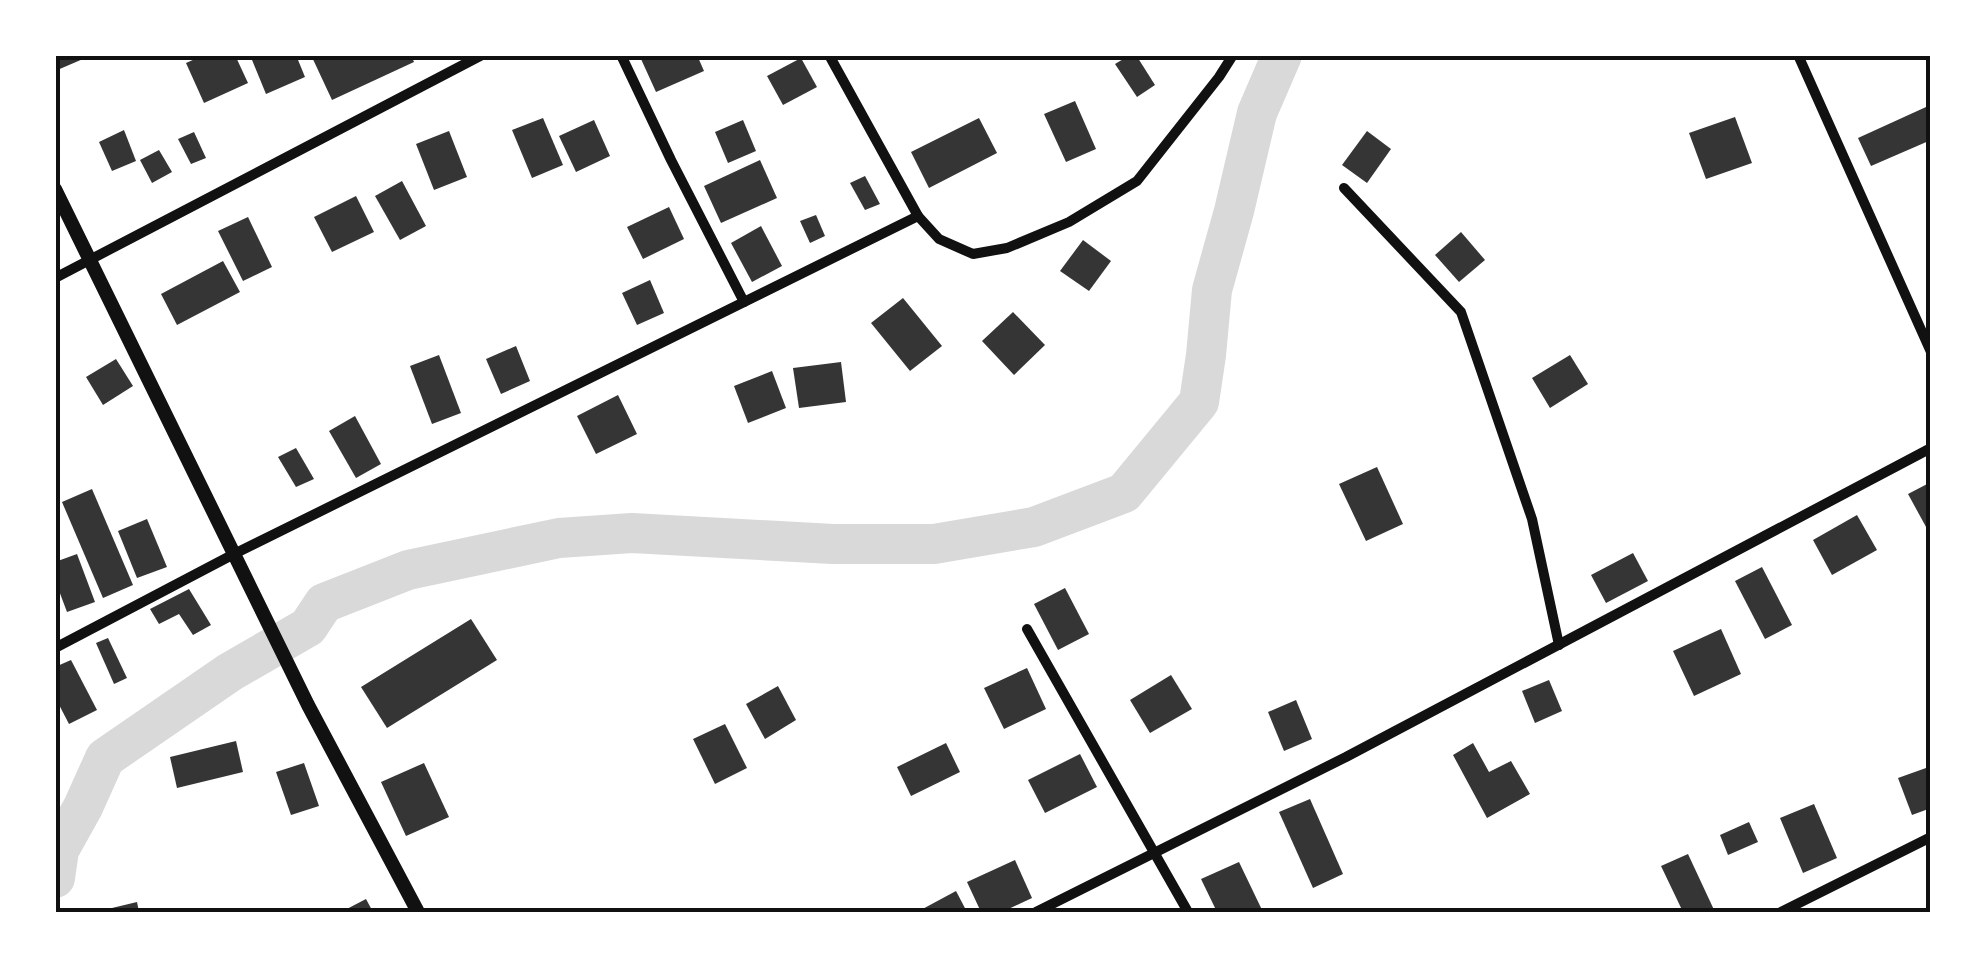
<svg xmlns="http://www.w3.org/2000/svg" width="1986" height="967" font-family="Ubuntu,sans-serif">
  <rect width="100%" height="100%" fill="#fff"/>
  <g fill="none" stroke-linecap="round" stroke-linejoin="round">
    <path stroke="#d9d9d9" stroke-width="40" d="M55,878L59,850L83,807L105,758L230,672L308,627L324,603L408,570L559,538L632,533L833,544H934L1034,527L1124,493L1199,402L1206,355L1212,290L1234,211L1257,113L1282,55"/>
  </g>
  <g fill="#353535">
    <path d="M55,55H81L83,59L55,71Z"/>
    <path d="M204,55H235L248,83L204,103L186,63Z"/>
    <path d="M250,55H296L305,77L266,94Z"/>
    <path d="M311,55H411L414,62L332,100Z"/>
    <path d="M650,55H697L704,71L656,92L641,59Z"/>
    <path d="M1130,55H1136L1155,85L1137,97L1115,64Z"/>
    <path d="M801,58L817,87L783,105L767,76Z"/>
    <path d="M1075,101L1096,149L1066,162L1044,114Z"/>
    <path d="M1926,107L1931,119V140L1871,166L1858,138Z"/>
    <path d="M1735,117L1752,163L1706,179L1689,133Z"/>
    <path d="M543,118L563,165L532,178L512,130Z"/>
    <path d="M979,118L997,153L929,188L911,152Z"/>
    <path d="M594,120L610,156L576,172L559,136Z"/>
    <path d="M743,120L756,151L728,163L715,132Z"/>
    <path d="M124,130L136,161L112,171L99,142Z"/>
    <path d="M449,131L467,177L434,190L416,144Z"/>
    <path d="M1367,131L1391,149L1367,183L1342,165Z"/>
    <path d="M194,132L206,158L191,164L178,139Z"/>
    <path d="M159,150L172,172L152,183L140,160Z"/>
    <path d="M760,160L777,198L721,223L704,186Z"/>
    <path d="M865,176L880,204L865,210L850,183Z"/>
    <path d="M402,181L426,226L400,240L375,196Z"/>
    <path d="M356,196L374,232L332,252L314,217Z"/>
    <path d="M669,207L684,239L643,259L627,227Z"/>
    <path d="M816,215L825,236L810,243L800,221Z"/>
    <path d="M248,217L272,267L243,281L218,231Z"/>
    <path d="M761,226L782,266L752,282L731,243Z"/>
    <path d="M1461,232L1485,260L1459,282L1435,255Z"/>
    <path d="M1083,240L1111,261L1089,291L1060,271Z"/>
    <path d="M223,261L240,292L177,325L161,294Z"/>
    <path d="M650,280L664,313L637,325L622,293Z"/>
    <path d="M903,298L942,346L910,371L871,323Z"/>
    <path d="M1013,312L1045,345L1014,375L982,341Z"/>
    <path d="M516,346L530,381L501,394L486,359Z"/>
    <path d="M439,355L461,413L432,424L410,366Z"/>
    <path d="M1570,355L1588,384L1550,408L1532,378Z"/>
    <path d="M116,359L133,386L103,405L86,377Z"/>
    <path d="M841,362L846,402L799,408L793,368Z"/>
    <path d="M772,371L786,408L748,423L734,386Z"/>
    <path d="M618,395L637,434L596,454L577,416Z"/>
    <path d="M355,416L381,464L356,478L329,431Z"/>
    <path d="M296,448L314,479L296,487L278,457Z"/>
    <path d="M1377,467L1403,524L1366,541L1339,484Z"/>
    <path d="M1931,482V536L1908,494Z"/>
    <path d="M92,489L133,585L103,598L62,502Z"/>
    <path d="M1857,515L1877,550L1832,575L1813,540Z"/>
    <path d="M147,519L167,567L137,578L118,531Z"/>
    <path d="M1633,553L1648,581L1606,603L1591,575Z"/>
    <path d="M77,554L95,602L67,612L55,580V562Z"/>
    <path d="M1762,567L1792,625L1765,639L1735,581Z"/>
    <path d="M1065,588L1089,634L1058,650L1034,604Z"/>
    <path d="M189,589L211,625L193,635L179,614L159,624L150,609Z"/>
    <path d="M471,619L497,660L387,728L361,687Z"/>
    <path d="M1721,629L1741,674L1694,696L1673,651Z"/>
    <path d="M108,638L127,678L114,684L96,643Z"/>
    <path d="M71,660L97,710L69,724L55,697V667Z"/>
    <path d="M1027,668L1046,709L1004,729L984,688Z"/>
    <path d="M1171,675L1192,709L1150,733L1130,700Z"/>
    <path d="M1549,680L1562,711L1535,723L1522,691Z"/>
    <path d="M778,686L796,720L765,739L746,704Z"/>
    <path d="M1296,700L1312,739L1284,751L1268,712Z"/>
    <path d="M725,724L747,768L715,784L693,739Z"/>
    <path d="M236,741L243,772L177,788L170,757Z"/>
    <path d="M946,743L960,772L911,796L897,767Z"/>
    <path d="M1473,743L1489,772L1511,761L1530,794L1487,818L1453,755Z"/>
    <path d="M1080,754L1097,787L1045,813L1028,780Z"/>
    <path d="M304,763L319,806L291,815L276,772Z"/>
    <path d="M424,763L449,817L406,836L381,782Z"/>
    <path d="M1926,768L1931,780V808L1912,815L1898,778Z"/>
    <path d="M1310,799L1343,874L1313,888L1279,812Z"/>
    <path d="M1814,804L1837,858L1803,873L1780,818Z"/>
    <path d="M1749,822L1758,842L1728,855L1720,835Z"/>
    <path d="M1688,854L1715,912H1683L1661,866Z"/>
    <path d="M1015,860L1032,898L1002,912H981L967,882Z"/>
    <path d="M1239,862L1263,912H1217L1201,879Z"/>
    <path d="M956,891L967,912H917Z"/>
    <path d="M366,899L373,912H341Z"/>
    <path d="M137,902L139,912H112V908Z"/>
  </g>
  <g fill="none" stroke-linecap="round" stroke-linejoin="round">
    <g stroke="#111" stroke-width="10">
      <path d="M621,55L671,160L744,302"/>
      <path d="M829,55L918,216L939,239L973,254L1007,248L1069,222L1137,181L1219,77L1233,55"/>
      <path d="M1798,55L1931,352"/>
      <path d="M1344,188L1461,312L1532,519L1559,645"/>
      <path d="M55,278L482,55"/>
      <path d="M1027,629L1188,912"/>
      <path d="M55,648L234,554L918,216"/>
      <path d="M1036,912L1346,757L1931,448"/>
      <path d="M1781,912L1931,837"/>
    </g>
    <path stroke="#111" stroke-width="14" d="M55,189L308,705L418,912"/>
  </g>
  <rect width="1986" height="967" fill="none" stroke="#ffffff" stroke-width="115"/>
  <rect x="58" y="58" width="1870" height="852" fill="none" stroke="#111" stroke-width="4"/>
</svg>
